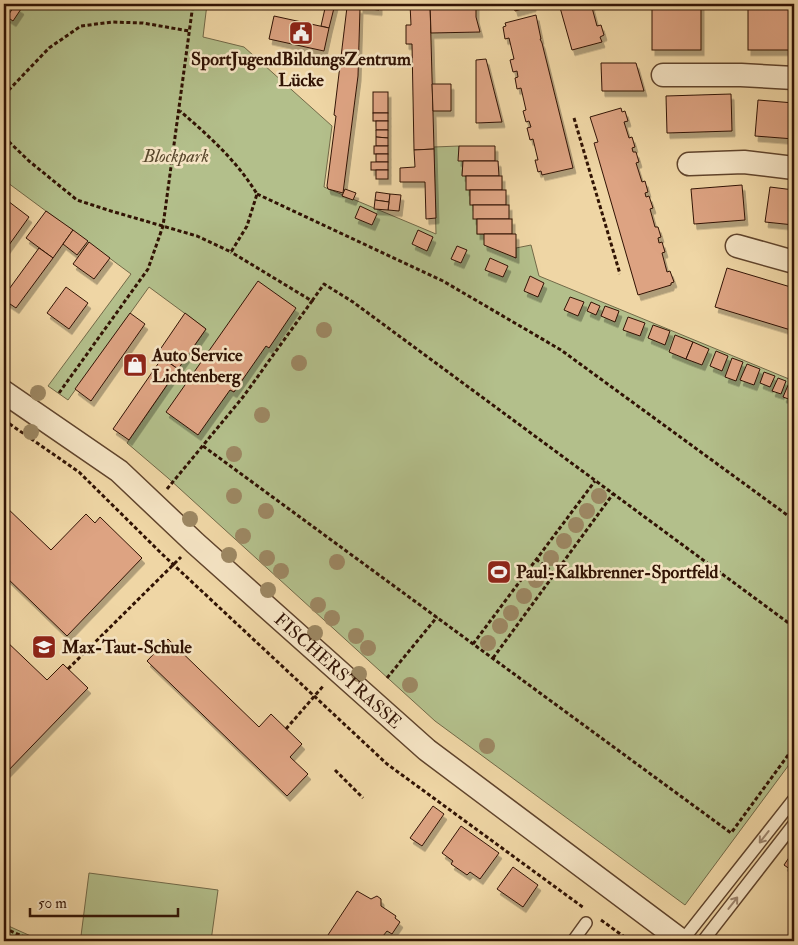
<svg xmlns="http://www.w3.org/2000/svg" width="798" height="945" font-family="'IM FELL Double Pica',serif">
  <defs>
    <filter id="shadow"><feDropShadow dx="3" dy="5.5" stdDeviation="0" flood-color="#0004"/></filter>
  </defs>
  <rect width="100%" height="100%" fill="#efd6a5"/>
  <filter id="stains"><feTurbulence type="fractalNoise" baseFrequency=".004" numOctaves="4"/><feColorMatrix values="0 0 0 0 .2 0 0 0 0 .09 0 0 0 0 .02 0 0 0 .5 -.17"/></filter>
  <radialGradient id="worn" r=".72"><stop offset=".6" stop-color="#630" stop-opacity="0"/><stop offset="1" stop-color="#630" stop-opacity=".3"/></radialGradient>
  <g fill="#b3bf8b" stroke="#726948">
    <path d="M4,4H207L203,37L244,47L332,126L324,187L436,234L434,147L459,146V160L463,161L462,175L466,176L470,190V204L473,205L477,219V234H484L516,258V248L531,245L539,276L789,379L794,363V758L685,905L435,721L168,478L127,443L206,329L149,287L68,400L48,386L131,274L4,180Z"/>
    <path d="M89,873L218,890L211,941H119L81,936Z"/>
    <path d="M4,924L42,941H4Z"/>
  </g>
  <g fill="#dda382" stroke="#311304" filter="url(#shadow)">
    <path d="M326,4H335L329,28L321,26Z"/>
    <path d="M360,4H379V10L360,8Z"/>
    <path d="M410,4H430L434,149L414,150L412,44H406V25H411Z"/>
    <path d="M430,4H476V17L480,32L431,33Z"/>
    <path d="M513,4H533V6L515,11Z"/>
    <path d="M559,4H593H591L597,26L601,25L604,35L600,37L602,42L572,50Z"/>
    <rect x="652" y="4" width="49" height="46"/>
    <rect x="748" y="4" width="46" height="46"/>
    <path d="M15,5L21,9L13,21L7,17Z"/>
    <path d="M347,7L360,8L358,76L343,193L328,189L327,186L336,116L334,115Z"/>
    <path d="M536,15L541,39H540L542,43L573,168L542,175L541,171L538,172L535,160H538L533,139L530,140L527,128L531,127L529,121L526,122L523,111L526,110L521,88L517,89L515,78L518,77L517,71L513,72L510,60L514,59L509,38L505,39L503,27L506,26L505,23Z"/>
    <path d="M274,16L329,28L324,51L269,39Z"/>
    <path d="M486,59L502,122L476,123V60Z"/>
    <path d="M601,63H636L644,91H602Z"/>
    <path d="M432,84H451V111H433Z"/>
    <rect x="373" y="92" width="15" height="21"/>
    <path d="M731,94L732,131L667,133L666,96Z"/>
    <path d="M758,100L794,103V139L755,136Z"/>
    <path d="M621,108L622,112L625,111L628,121L624,122L629,138L632,137L635,147L632,148L633,152H636L639,162L636,163L642,182L645,181L648,192L645,193L646,197L649,196L653,208L650,209L655,227H658L661,237L658,238L659,243L662,242L665,252L662,253L667,272L670,271L674,282L671,283V285L638,295L594,143L598,142L590,117Z"/>
    <rect x="373" y="113" width="15" height="8"/>
    <rect x="376" y="121" width="12" height="9"/>
    <path d="M376,130H388V138L376,137Z"/>
    <path d="M376,137L388,138V146H376Z"/>
    <rect x="374" y="146" width="14" height="8"/>
    <path d="M459,146H495V161H458Z"/>
    <path d="M434,149L436,218L426,219L425,182H400V168L415,167L414,150Z"/>
    <rect x="376" y="154" width="12" height="8"/>
    <path d="M463,161H498L499,176H462Z"/>
    <rect x="371" y="162" width="17" height="8"/>
    <rect x="376" y="170" width="12" height="9"/>
    <rect x="466" y="176" width="36" height="14"/>
    <path d="M742,185L745,220L694,224L691,189Z"/>
    <path d="M770,187L794,190V225L765,222Z"/>
    <path d="M345,189L356,193L353,200L342,196Z"/>
    <rect x="470" y="190" width="36" height="15"/>
    <path d="M376,192L390,194L389,202L375,200Z"/>
    <path d="M390,194L401,195L399,211L388,210Z"/>
    <path d="M4,198L29,217L4,252Z"/>
    <path d="M375,200L389,202L388,210L374,209Z"/>
    <rect x="473" y="205" width="36" height="14"/>
    <path d="M360,206L377,214L372,225L355,218Z"/>
    <path d="M46,211L73,230L53,258L26,238Z"/>
    <rect x="477" y="219" width="35" height="15"/>
    <path d="M73,230L88,241L77,255L63,244Z"/>
    <path d="M418,230L433,237L427,251L412,244Z"/>
    <path d="M484,234H516V258L484,245Z"/>
    <path d="M89,242L110,258L94,279L73,264Z"/>
    <path d="M457,246L467,250L461,263L451,259Z"/>
    <path d="M39,248L53,258L16,308L4,300V296Z"/>
    <path d="M490,258L508,266L503,277L485,270Z"/>
    <path d="M727,268L794,288V331L715,307Z"/>
    <path d="M530,276L544,283L538,297L524,291Z"/>
    <path d="M258,281L296,308L269,348L266,346L234,392L230,390L198,435L166,412Z"/>
    <path d="M66,287L88,303L69,329L47,313Z"/>
    <path d="M570,297L584,302L578,316L564,310Z"/>
    <path d="M591,302L600,306L596,315L587,311Z"/>
    <path d="M605,306L619,311L615,322L601,316Z"/>
    <path d="M130,313L145,324L91,401L75,389Z"/>
    <path d="M185,313L206,329L178,369L157,354Z"/>
    <path d="M628,317L645,323L640,336L623,330Z"/>
    <path d="M653,325L670,331L665,345L648,338Z"/>
    <path d="M675,335L693,342L686,359L669,352Z"/>
    <path d="M693,342L709,349L702,365L686,359Z"/>
    <path d="M716,351L728,356L722,371L710,366Z"/>
    <path d="M162,358L178,369L129,440L113,429Z"/>
    <path d="M732,358L743,362L736,381L725,377Z"/>
    <path d="M747,364L760,369L754,385L740,380Z"/>
    <path d="M764,372L775,376L770,387L760,383Z"/>
    <path d="M778,378L786,381L781,394L772,391Z"/>
    <path d="M789,383L794,385V401L783,397Z"/>
    <path d="M4,505L51,550L86,514L95,523L100,517L142,558L67,636L4,575Z"/>
    <path d="M4,639L47,680L63,664L88,688L4,775Z"/>
    <path d="M168,639L259,727L271,714L302,744L290,757L308,774L287,796L147,661Z"/>
    <path d="M433,806L444,814L422,846L410,838Z"/>
    <path d="M461,826L499,853L480,879L470,872L467,875L451,864L453,861L442,853Z"/>
    <path d="M794,850V872L784,865Z"/>
    <path d="M513,867L538,885L523,907L497,889Z"/>
    <path d="M357,891L371,899L377,896L381,899V906L396,916L395,918L400,922L392,934L387,931L379,941H324Z"/>
  </g>
  <g fill="none" stroke-linecap="round" stroke-linejoin="round">
    <defs>
      <g id="lane">
        <path d="M573,941L586,923"/>
        <path d="M682,941L794,799"/>
        <path d="M703,941L794,824"/>
      </g>
      <g id="street">
        <path d="M663,75H741L794,78"/>
        <path d="M689,164L744,162L794,168"/>
        <path d="M737,246L794,262"/>
        <path id="s1" d="M4,392L119,471L195,543L427,750L682,941"/>
      </g>
    </defs>
    <use href="#lane" stroke="#60442c" stroke-width="14"/>
    <use href="#street" stroke="#60442c" stroke-width="25"/>
    <g stroke="#311304" stroke-width="3" stroke-dasharray="4 2.5" stroke-linecap="butt">
      <path d="M4,95L49,48L81,26L112,22L143,23L189,31"/>
      <path d="M574,118L620,274"/>
      <path d="M4,137L29,161L77,200L111,211L197,236L231,252L247,226L257,194C237,161 208,135 180,111"/>
      <path d="M257,194L443,281L561,350L794,520"/>
      <path d="M312,301L324,284L353,302L794,627"/>
      <path d="M59,393L148,269L163,226L193,4"/>
      <path d="M4,420L79,472L162,554L387,764L584,908"/>
      <path d="M203,446L731,833L794,747"/>
      <path d="M167,489L243,397L312,301L231,252"/>
      <path d="M536,559L555,574"/>
      <path d="M473,644L595,481"/>
      <path d="M493,658L613,494"/>
      <path d="M68,669L181,557"/>
      <path d="M387,678L437,617"/>
      <path d="M286,729L324,685"/>
      <path d="M335,770L363,798"/>
      <path d="M601,920L630,941"/>
      <path d="M4,928L33,941"/>
    </g>
    <use href="#lane" stroke="#f5e4c4" stroke-width="11"/>
    <use href="#street" stroke="#f5e4c4" stroke-width="22"/>
  </g>
  <g fill="#9c8762">
    <circle cx="324" cy="330" r="8"/>
    <circle cx="299" cy="363" r="8"/>
    <circle cx="38" cy="393" r="8"/>
    <circle cx="262" cy="415" r="8"/>
    <circle cx="31" cy="432" r="8"/>
    <circle cx="234" cy="454" r="8"/>
    <circle cx="234" cy="496" r="8"/>
    <circle cx="599" cy="496" r="8"/>
    <circle cx="266" cy="511" r="8"/>
    <circle cx="587" cy="511" r="8"/>
    <circle cx="190" cy="519" r="8"/>
    <circle cx="576" cy="525" r="8"/>
    <circle cx="243" cy="536" r="8"/>
    <circle cx="564" cy="541" r="8"/>
    <circle cx="229" cy="555" r="8"/>
    <circle cx="267" cy="558" r="8"/>
    <circle cx="551" cy="558" r="8"/>
    <circle cx="337" cy="562" r="8"/>
    <circle cx="281" cy="571" r="8"/>
    <circle cx="536" cy="580" r="8"/>
    <circle cx="268" cy="590" r="8"/>
    <circle cx="524" cy="596" r="8"/>
    <circle cx="318" cy="605" r="8"/>
    <circle cx="511" cy="613" r="8"/>
    <circle cx="332" cy="618" r="8"/>
    <circle cx="500" cy="626" r="8"/>
    <circle cx="315" cy="633" r="8"/>
    <circle cx="356" cy="636" r="8"/>
    <circle cx="488" cy="643" r="8"/>
    <circle cx="368" cy="648" r="8"/>
    <circle cx="359" cy="674" r="8"/>
    <circle cx="410" cy="685" r="8"/>
    <circle cx="487" cy="746" r="8"/>
  </g>
  <defs><path id="oneway-shaft" d="M-6 0H5M1.5-3L5.5 0L1.5 3" fill="none" stroke-width="1.6" stroke-linecap="round" stroke-linejoin="round" transform="scale(1.25)"/></defs>
  <g stroke="#9d866e">
    <use href="#oneway-shaft" transform="translate(764 837) rotate(128)"/>
    <use href="#oneway-shaft" transform="translate(733 903) rotate(-52)"/>
  </g>
  <defs>
    <symbol id="civic-square" viewBox="-11 -11 22 22"><rect x="-9" y="-9" width="18" height="18" rx="4" fill="#8f2418" stroke="#f5e4c4"/><path d="M-.6-6.5H3V-4.5H.6V-3L4-1V1h2V6H-6V1h2V-1L-.6-3ZM-1.2 2.5V6h2.4V2.5Z" fill="#fff"/></symbol>
    <symbol id="shop-square" viewBox="-11 -11 22 22"><rect x="-9" y="-9" width="18" height="18" rx="4" fill="#8f2418" stroke="#f5e4c4"/><path d="M-5-2.5h2.3a2.7 3.5 0 0 1 5.4 0H5L5.5 6h-11ZM-1.5-2.5h3a1.5 2.3 0 0 0-3 0Z" fill="#fff"/></symbol>
    <symbol id="stadium-square" viewBox="-11 -11 22 22"><rect x="-9" y="-9" width="18" height="18" rx="4" fill="#8f2418" stroke="#f5e4c4"/><path d="M0-5a6.5 5 0 1 0 0 10a6.5 5 0 1 0 0-10ZM-3.5-1.8h7v3.6h-7Z" fill="#fff"/></symbol>
    <symbol id="university-square" viewBox="-11 -11 22 22"><rect x="-9" y="-9" width="18" height="18" rx="4" fill="#8f2418" stroke="#f5e4c4"/><path d="M0-5L7-2L0 1L-7-2ZM-4 1L0 2.5L4 1V4Q0 6-4 4Z" fill="#fff"/></symbol>
  </defs>
  <g fill-rule="evenodd">
    <use href="#civic-square" x="287" y="19" width="28" height="28"/>
    <use href="#shop-square" x="121" y="351" width="28" height="28"/>
    <use href="#stadium-square" x="485" y="558" width="28" height="28"/>
    <use href="#university-square" x="30" y="633" width="28" height="28"/>
  </g>
  <g text-anchor="middle" stroke-width="5" stroke-linejoin="round" paint-order="stroke">
    <g font-size="18" font-weight="bold" fill="#311304" stroke="#f5e4c4" text-anchor="start">
      <text x="301" y="65" text-anchor="middle">SportJugendBildungsZentrum<tspan x="301" dy="21">Lücke</tspan></text>
      <text x="152" y="361">Auto Service<tspan x="152" dy="21">Lichtenberg</tspan></text>
      <text x="516" y="578">Paul-Kalkbrenner-Sportfeld</text>
      <text x="62" y="653">Max-Taut-Schule</text>
    </g>
    <g font-size="18" font-style="italic" fill="#58472c" stroke="#f5e4c4">
      <text x="176" y="162">Blockpark</text>
    </g>
    <g font-size="18" fill="#311304" stroke="#f5e4c4">
      <text dy="6" stroke="none"><textPath href="#s1" startOffset="436">FISCHERSTRASSE</textPath></text>
    </g>
  </g>
  <rect width="798" height="945" fill="none" stroke="#efd6a5" stroke-width="20"/>
  <rect x="5" y="5" width="788" height="935" fill="none" stroke="#311304" stroke-width="2.5"/>
  <rect x="10" y="10" width="778" height="925" fill="none" stroke="#311304"/>
  <path d="M30 908v8h148v-8" fill="none" stroke="#311304" stroke-width="2.5"/>
  <text x="38" y="908" font-size="15" fill="#311304" stroke="#f5e4c4" stroke-width="4" paint-order="stroke">50 m</text>
  <rect width="100%" height="100%" filter="url(#stains)"/>
  <rect width="100%" height="100%" fill="url(#worn)"/>
</svg>
